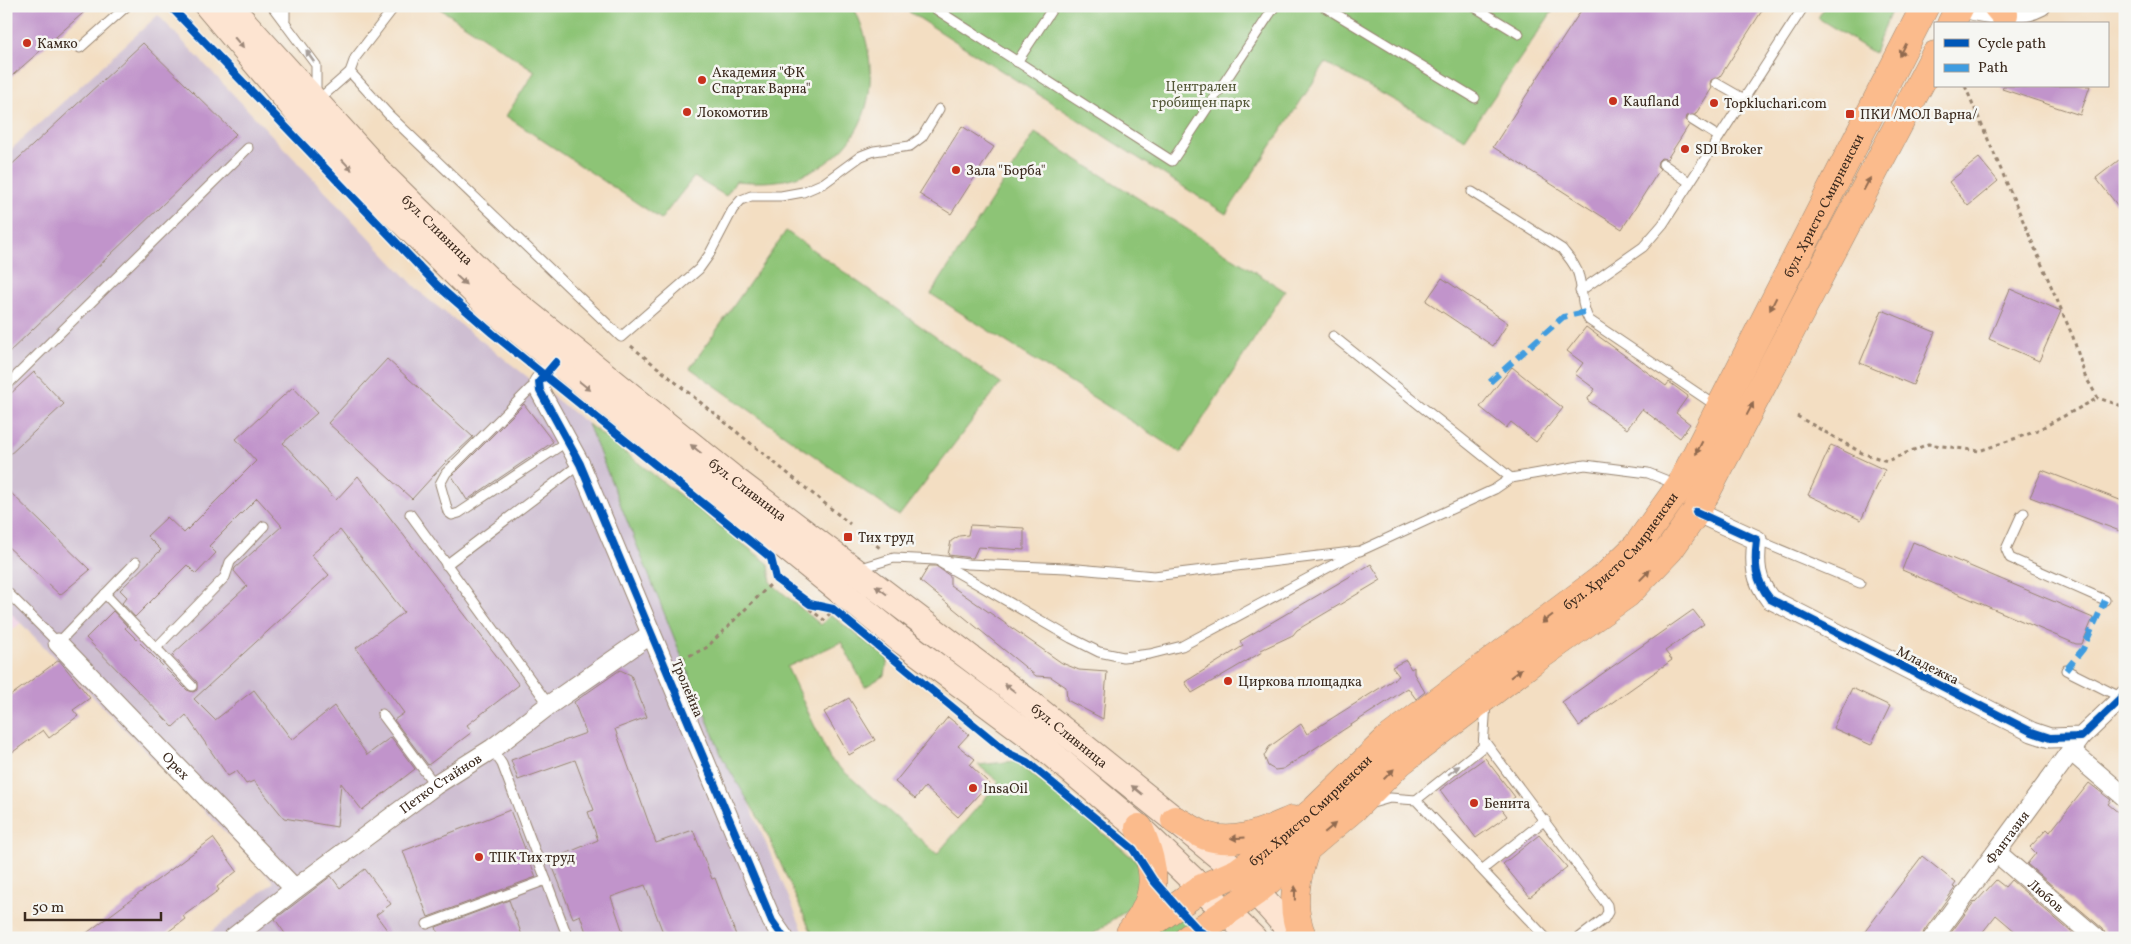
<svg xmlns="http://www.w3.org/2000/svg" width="2131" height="944" font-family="Vollkorn,serif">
  <rect width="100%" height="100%" fill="#f6f6f2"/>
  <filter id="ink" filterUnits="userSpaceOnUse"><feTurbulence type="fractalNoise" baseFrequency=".02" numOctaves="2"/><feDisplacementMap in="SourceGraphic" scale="10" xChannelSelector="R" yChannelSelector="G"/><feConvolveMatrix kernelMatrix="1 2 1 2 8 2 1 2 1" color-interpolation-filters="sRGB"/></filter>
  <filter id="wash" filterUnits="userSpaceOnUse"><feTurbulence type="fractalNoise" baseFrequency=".0096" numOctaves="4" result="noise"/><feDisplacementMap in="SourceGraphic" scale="20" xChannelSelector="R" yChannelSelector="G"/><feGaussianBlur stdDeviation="1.12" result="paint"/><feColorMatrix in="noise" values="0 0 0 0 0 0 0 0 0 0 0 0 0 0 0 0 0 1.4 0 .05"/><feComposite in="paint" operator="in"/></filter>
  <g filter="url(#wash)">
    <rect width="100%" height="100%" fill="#f3dec2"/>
    <path fill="#f1d0e4" d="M6,608L21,623L6,635Z"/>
    <path fill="#cebed1" d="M158,15L424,296L588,424L806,938H203L274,882L6,608V154Z"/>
    <g fill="#8dc476" stroke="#64774a">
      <path d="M436,6H853C884,66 876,144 807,173C784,183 760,183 736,181L726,196L694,177L661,219L506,116L535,71Z"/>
      <path d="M900,6H1556L1465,139L1326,63L1226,214Z"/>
      <path d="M1825,6H1893L1874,53L1818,18Z"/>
      <path d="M1035,133L1285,291L1181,453L931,294Z"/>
      <path d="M786,231L1001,383L899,516L690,368Z"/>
      <path d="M588,424L769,564L771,583L821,625L831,615L888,659L885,675L865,687L841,642L787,667L830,759L937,854L999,782L978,765L1016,761L1140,864V896L1128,909L1088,938H814L765,829L723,759Z"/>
      <path d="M1176,906L1199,931L1189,938H1130Z"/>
    </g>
    <g id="blocks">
      <g fill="#c194cb">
        <path d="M6,6H91L6,81Z"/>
        <path d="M1584,6H1765L1719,78L1711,80L1710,84L1712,88L1695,115L1687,116L1686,120L1689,125L1667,159L1661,158L1658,161L1657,166L1660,169L1622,229L1493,147Z"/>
        <path d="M143,43L236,134L6,355V170Z"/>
        <path d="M2003,86H2090L2080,115L2002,89Z"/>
        <path d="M962,126L994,147L951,214L919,194Z"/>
        <path d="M1979,158L1998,181L1968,206L1949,182Z"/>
        <path d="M2119,160L2125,168V215L2096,178Z"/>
        <path d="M1442,278L1508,323L1493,346L1426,301Z"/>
        <path d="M2010,289L2061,311L2039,361L1989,339Z"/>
        <path d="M1882,310L1935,332L1913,385L1860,363Z"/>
        <path d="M1586,327L1666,386L1669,382L1688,396L1676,413L1690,424L1680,438L1642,409L1627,429L1587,400L1595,389L1575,374L1583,363L1567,351Z"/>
        <path d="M387,359L473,437L444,464L412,499L328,423Z"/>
        <path d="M1512,367L1563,408L1536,442L1511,422L1506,428L1480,407Z"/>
        <path d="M34,372L64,404L6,458V398Z"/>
        <path d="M293,387L317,413L283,443L336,500L358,476L519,685L467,725L472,732L428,765L394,720L404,713L356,648L404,612L340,530L311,555L329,575L194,699L215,720L254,690L292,740L334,706L367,755L391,737L415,769L362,810L341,783L337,827L284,818L254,781L246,784L237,771L228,776L186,715L173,727L86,638L113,611L127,626L125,628L187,690L193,692L197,690V682L172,655L247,586L234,571L235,568L282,526L257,498L209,546L216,553L196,574L187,565L135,617L122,603L127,597L120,590L161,550L147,536L167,517L184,533L256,461L236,439Z"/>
        <path d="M524,404L553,442L467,500L452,476Z"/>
        <path d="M1831,445L1885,470L1861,520L1808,495Z"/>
        <path d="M2042,470L2125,502V533L2030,497Z"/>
        <path d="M6,488L90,570L60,595L6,545Z"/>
        <path d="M970,525L1024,528V550L978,547L973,558L948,555L951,541L959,536L968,535Z"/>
        <path d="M1913,542L2093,618L2082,644H2076L1902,570Z"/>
        <path d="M1371,564L1381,580L1297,630L1293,635L1261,650L1262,652L1192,693L1185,682L1243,646L1240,641Z"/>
        <path d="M929,566H936L950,576V585L1062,663L1079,670L1107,672L1103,719L1067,700L1066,687L1051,677L1036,676L920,581Z"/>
        <path d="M1693,610L1704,624L1665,651L1672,660L1579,726L1562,702Z"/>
        <path d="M59,660L90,698L73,710L78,716L49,738L43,730L6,757V699Z"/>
        <path d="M1406,660L1411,669L1414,667V674L1425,692L1416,699L1408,688L1283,769L1275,770L1268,766L1264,756L1269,747L1301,724L1307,734L1399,676L1392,667Z"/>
        <path d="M620,670L631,675L647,717L615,729L656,843L693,830L712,879L715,878L737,938H665L645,885L611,897L625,938H588L580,915L573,918L550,860L598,840L588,812L594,810L575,760L518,780L511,760L586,733L574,702Z"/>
        <path d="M1852,688L1890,706L1871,745L1833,728Z"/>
        <path d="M849,698L875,740L849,755L824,712Z"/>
        <path d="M948,717L969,734L958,746L975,759L970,765L989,783L958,817L925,787L915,799L895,782Z"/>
        <path d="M1485,758L1515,797L1501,808L1507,816L1476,838L1440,790Z"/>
        <path d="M2089,783L2111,800L2108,804L2125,818V938H2107L2103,929L2027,864L2036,853L2030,847L2047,829L2050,832Z"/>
        <path d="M510,810L536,877L428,917L403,851Z"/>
        <path d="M1539,835L1567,867L1530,897L1503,864Z"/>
        <path d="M213,838L237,871L217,887L219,890L183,916L185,919L160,938H80Z"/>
        <path d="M1922,856L1956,883L1953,887L1955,888L1924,931L1922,938H1860Z"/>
        <path d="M365,869L391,904L376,915L393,938H288L275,919L331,876L340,888Z"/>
        <path d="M1996,880L2005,887L2011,880L2078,938H2023L1996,915L1978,938H1947L1974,902L1975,903Z"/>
        <path d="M509,900L523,938H439L436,927Z"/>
      </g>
    </g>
  </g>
  <g filter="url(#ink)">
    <use href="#blocks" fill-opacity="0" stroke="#978470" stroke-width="1"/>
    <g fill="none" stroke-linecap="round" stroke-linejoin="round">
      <defs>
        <g id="service">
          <path d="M272,6L316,65V92"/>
          <path d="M285,6V20"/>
          <path d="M931,6L1172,161L1275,6"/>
          <path d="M1323,6L1475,98"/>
          <path d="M1473,6L1519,34"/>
          <path d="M80,48L127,6"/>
          <path d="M1017,62L1054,6"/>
          <path d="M350,72L355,58L395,6"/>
          <path d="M1716,83L1744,99"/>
          <path d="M317,101L350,72L389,115L621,337L699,269L709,255L733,209L741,200L751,196H781L803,192L824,183L861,156L874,151L910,146L922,137L939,109"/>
          <path d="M1692,120L1719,137"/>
          <path d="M1663,164L1689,182"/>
          <path d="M1472,192L1562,249C1568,257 1577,266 1579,277C1583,292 1581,306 1589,320L1718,407"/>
          <path d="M1580,291L1643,247L1663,224L1804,6"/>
          <path d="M1333,336L1511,478"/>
          <path d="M539,384L531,388L446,473L440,484L448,512L452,515L459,513L566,442"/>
          <path d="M6,386L248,148"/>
          <path d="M2024,513L2021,516L2006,549L2010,558L2105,600"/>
          <path d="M410,514L549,705"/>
          <path d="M1757,540L1860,583"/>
          <path d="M941,563L1071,638L1099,652L1123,657L1150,654L1182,646L1355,553"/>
          <path d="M446,565L580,464"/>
          <path d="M858,569L894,558L936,560L968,564L1067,568L1154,576L1360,551L1495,489L1511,478L1585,465L1648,473L1678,485"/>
          <path d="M6,591L58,643L136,562"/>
          <path d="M105,594L192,686"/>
          <path d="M156,648L225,577L230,562L264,526"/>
          <path d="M2066,670L2122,698"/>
          <path d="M382,714L435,785"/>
          <path d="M1485,742L1607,905L1608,912L1604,919L1579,938"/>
          <path d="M492,749L502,764L568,938"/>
          <path d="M1416,800L1483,747L1486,703"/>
          <path d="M1369,804L1390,798L1416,800L1546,938"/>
          <path d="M1483,869L1545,820"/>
          <path d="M427,924L546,880"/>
        </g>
        <g id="minor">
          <path d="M1959,6C1983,15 2017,19 2041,6"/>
          <path d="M556,362L539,382L540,391L580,464L772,921L784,938"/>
          <path d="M1696,512L1757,540C1754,564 1755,580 1770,599L2032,732L2050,738L2081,737L2125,695"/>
          <path id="s1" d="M58,643L295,889"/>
          <path d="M2071,751L2125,797"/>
          <path id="s2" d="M1997,853L2096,938"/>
          <path id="s3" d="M233,938L295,889L435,785L492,749L549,705L651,634"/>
          <path id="s4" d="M1933,938L2081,737"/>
        </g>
        <g id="secondary">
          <path d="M208,6L300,115L369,189L491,308L897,637L1033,738L1139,828L1253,938"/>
          <path id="s5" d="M229,6L381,174L500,291L731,477L1023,698L1175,820L1238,872L1297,938"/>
        </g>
        <g id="primary">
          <path d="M1997,6L2004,14"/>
          <path d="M1951,24L1960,6"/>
          <path d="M1175,820C1185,825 1196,832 1206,836C1236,846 1266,831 1292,820"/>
          <path d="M1130,933C1160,897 1157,870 1139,828"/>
          <path id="s6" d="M1130,938L1202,888L1238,872L1261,855L1316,809L1387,740L1608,574L1637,546L1680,486L1925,6"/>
          <path d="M1189,938L1255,892L1354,808L1400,762L1534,660L1627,594L1670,549L1696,512L1935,55"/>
          <path d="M1303,938C1289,908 1296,878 1306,848"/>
        </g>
      </defs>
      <use href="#service" stroke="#978470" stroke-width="11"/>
      <use href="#minor" stroke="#978470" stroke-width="21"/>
      <use href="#secondary" stroke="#978470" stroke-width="28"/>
      <use href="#primary" stroke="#978470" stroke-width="29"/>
      <g stroke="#978470" stroke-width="3" stroke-dasharray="4 4" stroke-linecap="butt">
        <path d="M1965,86L2073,337L2085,376L2098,398L2125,407"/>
        <path d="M631,346L850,524"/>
        <path d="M1797,416L1862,453L1887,461L1928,444L1979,451L2034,432L2098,398"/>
        <path d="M864,535L881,549"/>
        <path d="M774,581L792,595"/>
        <path d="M803,604L824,620L831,612"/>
        <path d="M682,659L706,648L776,579"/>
      </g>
      <use href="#service" stroke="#fff" stroke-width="9"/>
      <use href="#minor" stroke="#fff" stroke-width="19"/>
      <use href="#secondary" stroke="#fde4d1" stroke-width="26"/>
      <use href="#primary" stroke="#fbbb8c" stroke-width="28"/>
      <g stroke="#3f9ce0" stroke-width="6" stroke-dasharray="12 6" stroke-linecap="butt">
        <path d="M1490,382L1563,317L1585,312"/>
        <path d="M2066,670L2083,649L2105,600"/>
      </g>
      <defs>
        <g id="cycleway">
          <path d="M170,6L437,285L492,333L771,558L776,579L810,604L833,609L1008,753L1027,762L1133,849L1153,880L1176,906L1199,931L1211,938"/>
          <path d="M556,362L539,382L540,391L580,464L772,921L784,938"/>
          <path d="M1696,512L1757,540C1754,564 1755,580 1770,599L2032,732L2050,738L2081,737L2125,695"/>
        </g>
      </defs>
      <use href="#cycleway" stroke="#f6f6f2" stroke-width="11"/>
      <use href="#cycleway" stroke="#0057b8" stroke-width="8"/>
    </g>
    <defs><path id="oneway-solid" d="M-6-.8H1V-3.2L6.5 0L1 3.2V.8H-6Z" transform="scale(1.25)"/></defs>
    <g fill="#9c8778">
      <use href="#oneway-solid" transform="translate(239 43) rotate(50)"/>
      <use href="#oneway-solid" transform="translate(347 165) rotate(47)"/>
      <use href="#oneway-solid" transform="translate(461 280) rotate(43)"/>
      <use href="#oneway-solid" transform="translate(585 386) rotate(39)"/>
      <use href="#oneway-solid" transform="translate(696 449) rotate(-141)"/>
      <use href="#oneway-solid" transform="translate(881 590) rotate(-143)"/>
      <use href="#oneway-solid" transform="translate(1010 688) rotate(-143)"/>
      <use href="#oneway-solid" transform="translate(1137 790) rotate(-141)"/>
    </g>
    <g fill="#916b50">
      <use href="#oneway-solid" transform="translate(1903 50) rotate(117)"/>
      <use href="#oneway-solid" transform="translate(1867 184) rotate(-62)"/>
      <use href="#oneway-solid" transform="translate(1773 304) rotate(117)"/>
      <use href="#oneway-solid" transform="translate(1750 409) rotate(-62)"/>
      <use href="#oneway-solid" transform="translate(1699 448) rotate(117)"/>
      <use href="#oneway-solid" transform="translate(1645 575) rotate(-46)"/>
      <use href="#oneway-solid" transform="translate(1547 619) rotate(143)"/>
      <use href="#oneway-solid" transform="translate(1516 673) rotate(-38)"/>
      <use href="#oneway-solid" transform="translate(1389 774) rotate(-45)"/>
      <use href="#oneway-solid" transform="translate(1330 828) rotate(-40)"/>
      <use href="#oneway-solid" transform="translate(1238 838) rotate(176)"/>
      <use href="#oneway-solid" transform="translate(1295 893) rotate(-89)"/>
    </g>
    <g fill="#a79f9a">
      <use href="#oneway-solid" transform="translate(310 56) rotate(-125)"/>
      <use href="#oneway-solid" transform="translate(1454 770) rotate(-38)"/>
    </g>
  </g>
  <g fill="#c8321e" stroke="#f6f6f2" stroke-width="2">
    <circle cx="27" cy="43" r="5"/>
    <circle cx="702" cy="80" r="5"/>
    <circle cx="1613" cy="101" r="5"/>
    <circle cx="1714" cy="103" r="5"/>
    <circle cx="687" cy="112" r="5"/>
    <rect x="1845" y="109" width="10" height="10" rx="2.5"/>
    <circle cx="1685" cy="149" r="5"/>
    <circle cx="956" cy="170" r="5"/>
    <rect x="843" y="532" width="10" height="10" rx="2.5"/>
    <circle cx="1228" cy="681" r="5"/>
    <circle cx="973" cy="788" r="5"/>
    <circle cx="1474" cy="803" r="5"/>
    <circle cx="479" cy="857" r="5"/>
  </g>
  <g text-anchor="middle" stroke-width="5" stroke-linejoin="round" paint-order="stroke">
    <g font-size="14" fill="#3b2a1e" stroke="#f6f6f2" text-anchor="start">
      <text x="37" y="48">Камко</text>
      <text x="712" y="77">Академия "ФК<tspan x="712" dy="16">Спартак Варна"</tspan></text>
      <text x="1623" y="106">Kaufland</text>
      <text x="1724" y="108">Topkluchari.com</text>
      <text x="697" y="117">Локомотив</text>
      <text x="1860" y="119">ПКИ /МОЛ Варна/</text>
      <text x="1695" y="154">SDI Broker</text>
      <text x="966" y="175">Зала "Борба"</text>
      <text x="858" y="542">Тих труд</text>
      <text x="1238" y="686">Циркова площадка</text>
      <text x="983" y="793">InsaOil</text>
      <text x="1484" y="808">Бенита</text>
      <text x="489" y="862">ТПК Тих труд</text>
    </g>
    <g font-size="14" fill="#545838" stroke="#f6f6f2">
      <text x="1201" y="91">Централен<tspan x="1201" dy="16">гробищен парк</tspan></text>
    </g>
    <g font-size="14" fill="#3b2a1e" stroke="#f6f6f2">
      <text dy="5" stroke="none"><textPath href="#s6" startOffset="1032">бул. Христо Смирненски</textPath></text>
      <text dy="5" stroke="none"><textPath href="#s5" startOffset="306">бул. Сливница</textPath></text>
      <text dy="5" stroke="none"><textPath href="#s5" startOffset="711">бул. Сливница</textPath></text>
      <text dy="5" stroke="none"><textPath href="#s6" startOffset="628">бул. Христо Смирненски</textPath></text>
      <text transform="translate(1928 665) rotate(27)" y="5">Младежка</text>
      <text transform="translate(688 688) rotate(67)" y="5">Тролейна</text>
      <text dy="5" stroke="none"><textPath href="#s5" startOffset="1116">бул. Сливница</textPath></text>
      <text dy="5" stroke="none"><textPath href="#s1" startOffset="170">Орех</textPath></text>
      <text dy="5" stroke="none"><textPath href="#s3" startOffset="259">Петко Стайнов</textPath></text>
      <text dy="5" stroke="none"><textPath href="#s6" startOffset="222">бул. Христо Смирненски</textPath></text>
      <text dy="5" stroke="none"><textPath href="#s4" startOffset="125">Фантазия</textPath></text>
      <text dy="5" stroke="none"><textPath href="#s2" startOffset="65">Любов</textPath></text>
    </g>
  </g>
  <rect width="2131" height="944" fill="none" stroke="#f6f6f2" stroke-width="25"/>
  <rect x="1934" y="22" width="175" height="65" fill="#f6f6f2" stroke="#aba49d"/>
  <rect x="1944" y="39" width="25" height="8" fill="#0057b8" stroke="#aba49d"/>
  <text x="1978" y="48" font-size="15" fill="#3b2a1e">Cycle path</text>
  <rect x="1944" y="64" width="25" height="8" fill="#3f9ce0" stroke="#aba49d"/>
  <text x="1978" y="72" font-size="15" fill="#3b2a1e">Path</text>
  <path d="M25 912v8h136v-8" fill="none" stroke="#3b2a1e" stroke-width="2.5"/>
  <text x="32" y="912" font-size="15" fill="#3b2a1e" stroke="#f6f6f2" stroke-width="4" paint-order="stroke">50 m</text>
</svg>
